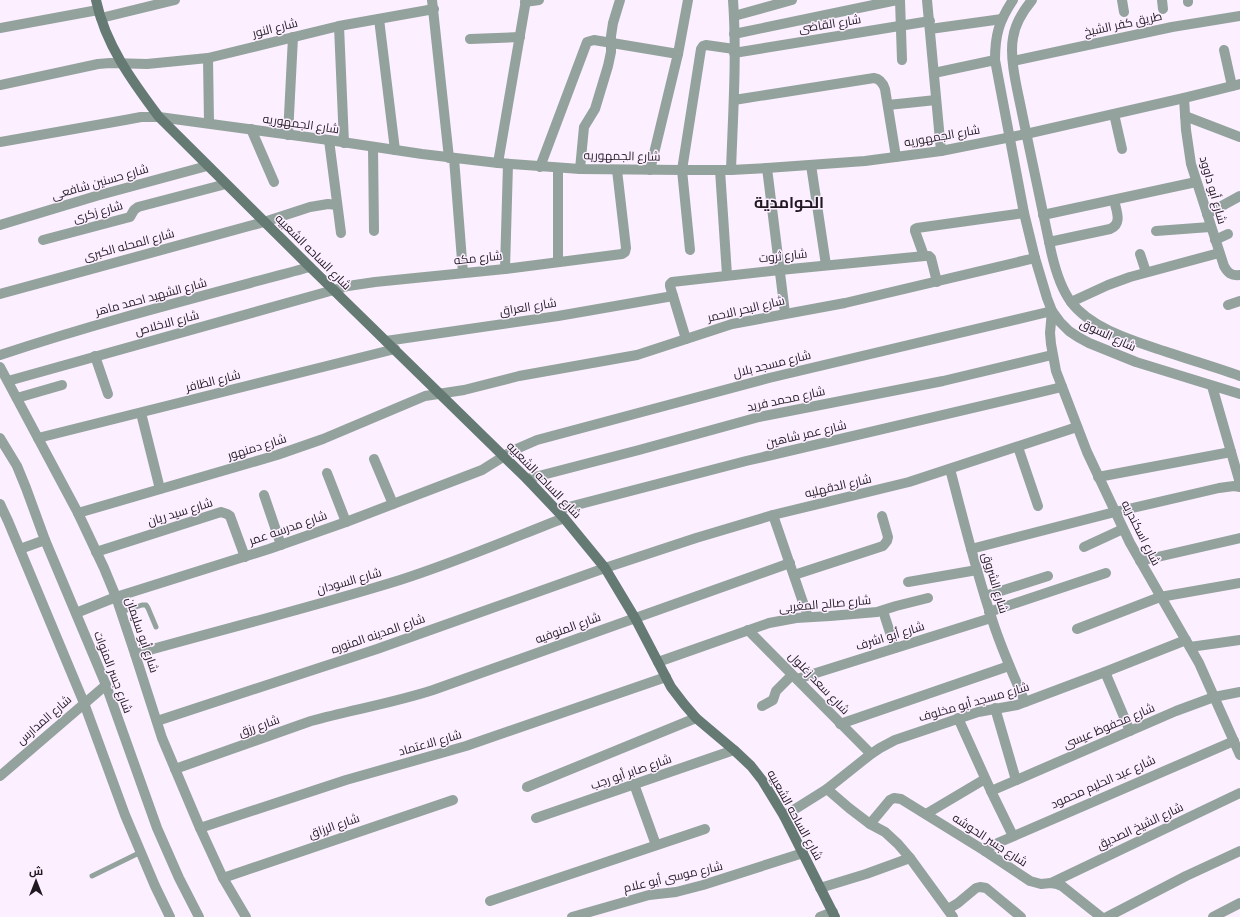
<svg xmlns="http://www.w3.org/2000/svg" width="1240" height="917" font-family="'Zilla Slab',Cairo,serif">
  <rect width="100%" height="100%" fill="#fcefff"/>
  <g fill="none" stroke-linecap="round" stroke-linejoin="round">
    <g stroke="#93a29c" stroke-width="5">
      <path d="M121,612L142,605H146L148,608L156,627"/>
      <path d="M92,876L141,852"/>
    </g>
    <g stroke="#93a29c" stroke-width="10">
      <path d="M432,0L449,158"/>
      <path d="M900,0L902,60"/>
      <path d="M927,0L941,151"/>
      <path d="M1122,0L1124,12"/>
      <path d="M1162,0L1163,9"/>
      <path d="M1188,0V2"/>
      <path d="M525,2L539,0"/>
      <path d="M734,16L792,0"/>
      <path d="M101,18L175,0"/>
      <path d="M379,19L395,150"/>
      <path d="M339,26L344,143"/>
      <path d="M0,28L98,10"/>
      <path d="M930,29L1002,19"/>
      <path d="M734,34L897,0"/>
      <path d="M470,39L520,37"/>
      <path d="M1224,50L1232,86"/>
      <path d="M734,53L930,21"/>
      <path d="M208,58L209,123"/>
      <path d="M1013,61L1172,27L1240,16"/>
      <path d="M934,73L995,60"/>
      <path d="M0,85L98,64L110,63L147,64L208,58L339,26L434,9"/>
      <path d="M1184,98L1186,130L1191,164L1224,266C1228,273 1231,276 1240,275"/>
      <path d="M734,100L874,78C880,79 883,83 885,89L896,157"/>
      <path d="M888,105L936,100"/>
      <path d="M1114,114L1122,149"/>
      <path d="M1185,116L1240,137"/>
      <path d="M251,129L274,182"/>
      <path d="M288,135L293,37"/>
      <path d="M329,140L341,233"/>
      <path d="M0,142L125,120L141,117H159L329,140L422,154L498,163L580,169L682,170H731L767,168L865,161L941,151L1026,134L1184,98L1240,84"/>
      <path d="M373,147L374,231"/>
      <path d="M454,158L463,273"/>
      <path d="M498,163L526,0"/>
      <path d="M811,165L826,265"/>
      <path d="M540,167L587,42L594,40L678,54"/>
      <path d="M767,168L785,313"/>
      <path d="M580,169L584,127L595,109L608,66L611,52V36L613,23L620,0"/>
      <path d="M650,170L678,54L688,0"/>
      <path d="M720,170L727,275"/>
      <path d="M731,170C733,113 737,56 733,0"/>
      <path d="M1207,214L1240,196"/>
      <path d="M1043,215L1196,182"/>
      <path d="M0,225L96,196L207,166"/>
      <path d="M1156,231L1210,227"/>
      <path d="M43,240L130,217L134,210L138,207L226,184"/>
      <path d="M1215,240L1228,234"/>
      <path d="M1049,242L1110,229C1123,224 1116,210 1114,200"/>
      <path d="M690,250L682,170L701,49L703,46L706,45L734,49"/>
      <path d="M1140,254L1146,272"/>
      <path d="M924,256L915,231V229L917,228L1024,213"/>
      <path d="M558,262V168"/>
      <path d="M505,269L508,164"/>
      <path d="M0,294L264,222L310,207L328,204L337,205"/>
      <path d="M1071,302L1108,285L1130,277L1219,253"/>
      <path d="M1228,305L1240,301"/>
      <path d="M686,339L670,286V284L672,282L780,270L925,256H929L931,258L937,282"/>
      <path d="M386,341L558,316L673,296"/>
      <path d="M0,355C102,321 206,295 310,267"/>
      <path d="M95,356L108,394"/>
      <path d="M0,367L78,513L104,568L116,597L135,654L162,738L200,828L223,878L246,917"/>
      <path d="M8,381L348,286L375,282L505,269L622,254L625,252L626,248L617,170"/>
      <path d="M1212,386L1240,483"/>
      <path d="M17,398L62,385"/>
      <path d="M141,413L160,489"/>
      <path d="M38,438L395,349"/>
      <path d="M1018,447L1038,506"/>
      <path d="M374,459L393,504"/>
      <path d="M950,469C963,518 975,568 991,616C1000,646 1013,674 1025,702"/>
      <path d="M327,473L346,522"/>
      <path d="M1098,477L1231,452"/>
      <path d="M527,479L639,450L759,417L943,381L1052,355"/>
      <path d="M264,495L281,545"/>
      <path d="M557,510L746,461L1062,387"/>
      <path d="M78,513L277,455L323,439L425,396L464,390L519,376L637,355L732,324L845,303L1035,258"/>
      <path d="M773,515L808,617"/>
      <path d="M1084,547L1123,529"/>
      <path d="M971,549L1115,512L1219,488L1234,486L1240,487"/>
      <path d="M96,552L221,512L227,514L230,516L245,557"/>
      <path d="M1140,561L1240,538"/>
      <path d="M794,575L883,546L887,541L888,537L882,516"/>
      <path d="M908,582L977,570"/>
      <path d="M985,596L1048,576"/>
      <path d="M883,611L895,648"/>
      <path d="M989,612L1106,573"/>
      <path d="M76,613L116,597L269,549L346,522L482,470L514,450L537,440L769,378L1052,311L1050,333L1051,344L1056,371L1087,452L1130,543L1199,663L1240,755"/>
      <path d="M1077,629L1160,597L1240,583"/>
      <path d="M748,630L871,754"/>
      <path d="M1190,647L1240,640"/>
      <path d="M135,654C224,629 313,607 400,580C456,562 510,539 564,518"/>
      <path d="M658,662L769,623L796,618L830,616L877,612L896,606L928,598"/>
      <path d="M1105,672L1130,731"/>
      <path d="M797,679L991,618"/>
      <path d="M762,706L773,700L776,691L792,675"/>
      <path d="M995,708L1016,780"/>
      <path d="M958,718L991,791L1013,836"/>
      <path d="M157,721L377,649L605,568L696,538L773,515L909,482L1077,427"/>
      <path d="M840,724L1009,666"/>
      <path d="M175,769L311,721C351,710 393,703 433,690L790,563"/>
      <path d="M634,784L656,845"/>
      <path d="M527,787L696,718"/>
      <path d="M827,789L849,808L870,824L885,832L898,844L910,858L953,917"/>
      <path d="M991,791L1176,711L1214,697L1240,692"/>
      <path d="M926,814L985,779"/>
      <path d="M784,816L827,789L871,754L880,748L895,740L978,712L1017,705L1105,672L1186,640"/>
      <path d="M536,818L734,750"/>
      <path d="M870,824L890,800L894,798L901,799L985,851L1030,881L1041,884L1051,883L1057,884L1062,886L1101,917"/>
      <path d="M200,828L346,780L466,746L666,677"/>
      <path d="M985,851L992,846L1000,842L1234,741"/>
      <path d="M223,878L453,800"/>
      <path d="M1051,883L1240,793"/>
      <path d="M820,888L866,874L910,858"/>
      <path d="M490,901L705,829"/>
      <path d="M948,909L958,903L976,888L980,887L986,888L1021,917"/>
      <path d="M572,917L649,895L676,892L703,885L803,853"/>
      <path d="M820,917L833,912"/>
      <path d="M1107,917L1186,876L1240,851"/>
      <path d="M1213,917L1240,903"/>
    </g>
    <g stroke="#93a29c" stroke-width="10">
      <path d="M1013,0C999,21 995,35 995,60L1024,213L1035,258L1047,298L1052,311L1060,322L1069,331L1078,337L1089,343L1136,362L1240,394"/>
      <path d="M1032,0C1023,11 1015,23 1013,38C1009,59 1018,92 1022,113C1032,159 1041,205 1051,251C1055,269 1060,287 1071,302C1092,330 1138,342 1170,353C1194,361 1217,368 1240,376"/>
      <path d="M0,438L17,466L26,488L45,540L106,685L157,828L179,878L199,917"/>
      <path d="M0,504L8,521L84,703L125,815L155,886L170,917"/>
      <path d="M20,549L45,540"/>
      <path d="M0,776L106,685"/>
    </g>
    <path stroke="#647a73" stroke-width="10" d="M96,0C105,44 132,81 159,117L310,267L527,479L564,518L605,568L635,618L671,687L684,704L696,718L734,750L751,766L762,780L784,816L835,917"/>
  </g>
  <g text-anchor="middle" stroke-width="3" stroke-linejoin="round" paint-order="stroke">
    <g font-size="12" fill="#201922" stroke="#fcefff">
      <text transform="translate(830 24) rotate(-9)" y="4">شارع القاضى</text>
      <text transform="translate(1123 24) rotate(-12)" y="4">طريق كفر الشيخ</text>
      <text transform="translate(275 28) rotate(-14)" y="4">شارع النور</text>
      <text transform="translate(301 124) rotate(8)" y="4">شارع الجمهوريه</text>
      <text transform="translate(942 136) rotate(-10)" y="4">شارع الجمهوريه</text>
      <text transform="translate(622 156) rotate(1)" y="4">شارع الجمهوريه</text>
      <text transform="translate(100 182) rotate(-16)" y="4">شارع حسنين شافعى</text>
      <text transform="translate(1213 190) rotate(74)" y="4">شارع أبو داوود</text>
      <text transform="translate(98 212) rotate(-16)" y="4">شارع زكرى</text>
      <text transform="translate(129 245) rotate(-15)" y="4">شارع المحله الكبرى</text>
      <text transform="translate(313 252) rotate(45)" y="4">شارع الساحه الشعبيه</text>
      <text transform="translate(783 256) rotate(-6)" y="4">شارع ثروت</text>
      <text transform="translate(478 258) rotate(-6)" y="4">شارع مكه</text>
      <text transform="translate(151 297) rotate(-15)" y="4">شارع الشهيد احمد ماهر</text>
      <text transform="translate(528 307) rotate(-9)" y="4">شارع العراق</text>
      <text transform="translate(746 309) rotate(-13)" y="4">شارع البحر الاحمر</text>
      <text transform="translate(167 323) rotate(-15)" y="4">شارع الاخلاص</text>
      <text transform="translate(1108 335) rotate(25)" y="4">شارع السوق</text>
      <text transform="translate(772 364) rotate(-14)" y="4">شارع مسجد بلال</text>
      <text transform="translate(213 381) rotate(-14)" y="4">شارع الظافر</text>
      <text transform="translate(786 399) rotate(-12)" y="4">شارع محمد فريد</text>
      <text transform="translate(806 434) rotate(-13)" y="4">شارع عمر شاهين</text>
      <text transform="translate(257 447) rotate(-17)" y="4">شارع دمنهور</text>
      <text transform="translate(544 480) rotate(46)" y="4">شارع الساحه الشعبيه</text>
      <text transform="translate(838 486) rotate(-13)" y="4">شارع الدقهليه</text>
      <text transform="translate(180 512) rotate(-17)" y="4">شارع سيد ريان</text>
      <text transform="translate(288 528) rotate(-19)" y="4">شارع مدرسه عمر</text>
      <text transform="translate(1141 533) rotate(63)" y="4">شارع اسكندريه</text>
      <text transform="translate(349 581) rotate(-16)" y="4">شارع السودان</text>
      <text transform="translate(995 583) rotate(73)" y="4">شارع الشروق</text>
      <text transform="translate(825 604) rotate(-5)" y="4">شارع صالح المغربى</text>
      <text transform="translate(568 628) rotate(-20)" y="4">شارع المنوفيه</text>
      <text transform="translate(378 634) rotate(-19)" y="4">شارع المدينه المنوره</text>
      <text transform="translate(142 635) rotate(71)" y="4">شارع أبو سليمان</text>
      <text transform="translate(890 636) rotate(-17)" y="4">شارع أبو اشرف</text>
      <text transform="translate(113 672) rotate(69)" y="4">شارع جسر المنوات</text>
      <text transform="translate(819 683) rotate(46)" y="4">شارع سعد زغلول</text>
      <text transform="translate(974 702) rotate(-16)" y="4">شارع مسجد أبو مخلوف</text>
      <text transform="translate(44 720) rotate(-41)" y="4">شارع المدارس</text>
      <text transform="translate(259 726) rotate(-19)" y="4">شارع رزق</text>
      <text transform="translate(1109 726) rotate(-23)" y="4">شارع محفوظ عيسى</text>
      <text transform="translate(430 743) rotate(-16)" y="4">شارع الاعتماد</text>
      <text transform="translate(631 772) rotate(-19)" y="4">شارع صابر أبو رجب</text>
      <text transform="translate(1103 782) rotate(-24)" y="4">شارع عبد الحليم محمود</text>
      <text transform="translate(795 815) rotate(61)" y="4">شارع الساحه الشعبيه</text>
      <text transform="translate(334 826) rotate(-19)" y="4">شارع الرزاق</text>
      <text transform="translate(1140 826) rotate(-25)" y="4">شارع الشيخ الصديق</text>
      <text transform="translate(990 840) rotate(33)" y="4">شارع جسر الحوشه</text>
      <text transform="translate(673 877) rotate(-13)" y="4">شارع موسى أبو علام</text>
    </g>
    <g font-size="16" font-weight="bold" fill="#201922" stroke="#fcefff">
      <text x="789" y="208">الحوامدية</text>
    </g>
  </g>
  <g transform="translate(36 881)" stroke="#fcefff" stroke-width="3" paint-order="stroke">
  <path d="M0-3L7 15L0 10L-7 15Z" fill="#201922"/>
  <text y="-6" font-size="11" font-weight="bold" text-anchor="middle" fill="#201922">ش</text>
  </g>
</svg>
